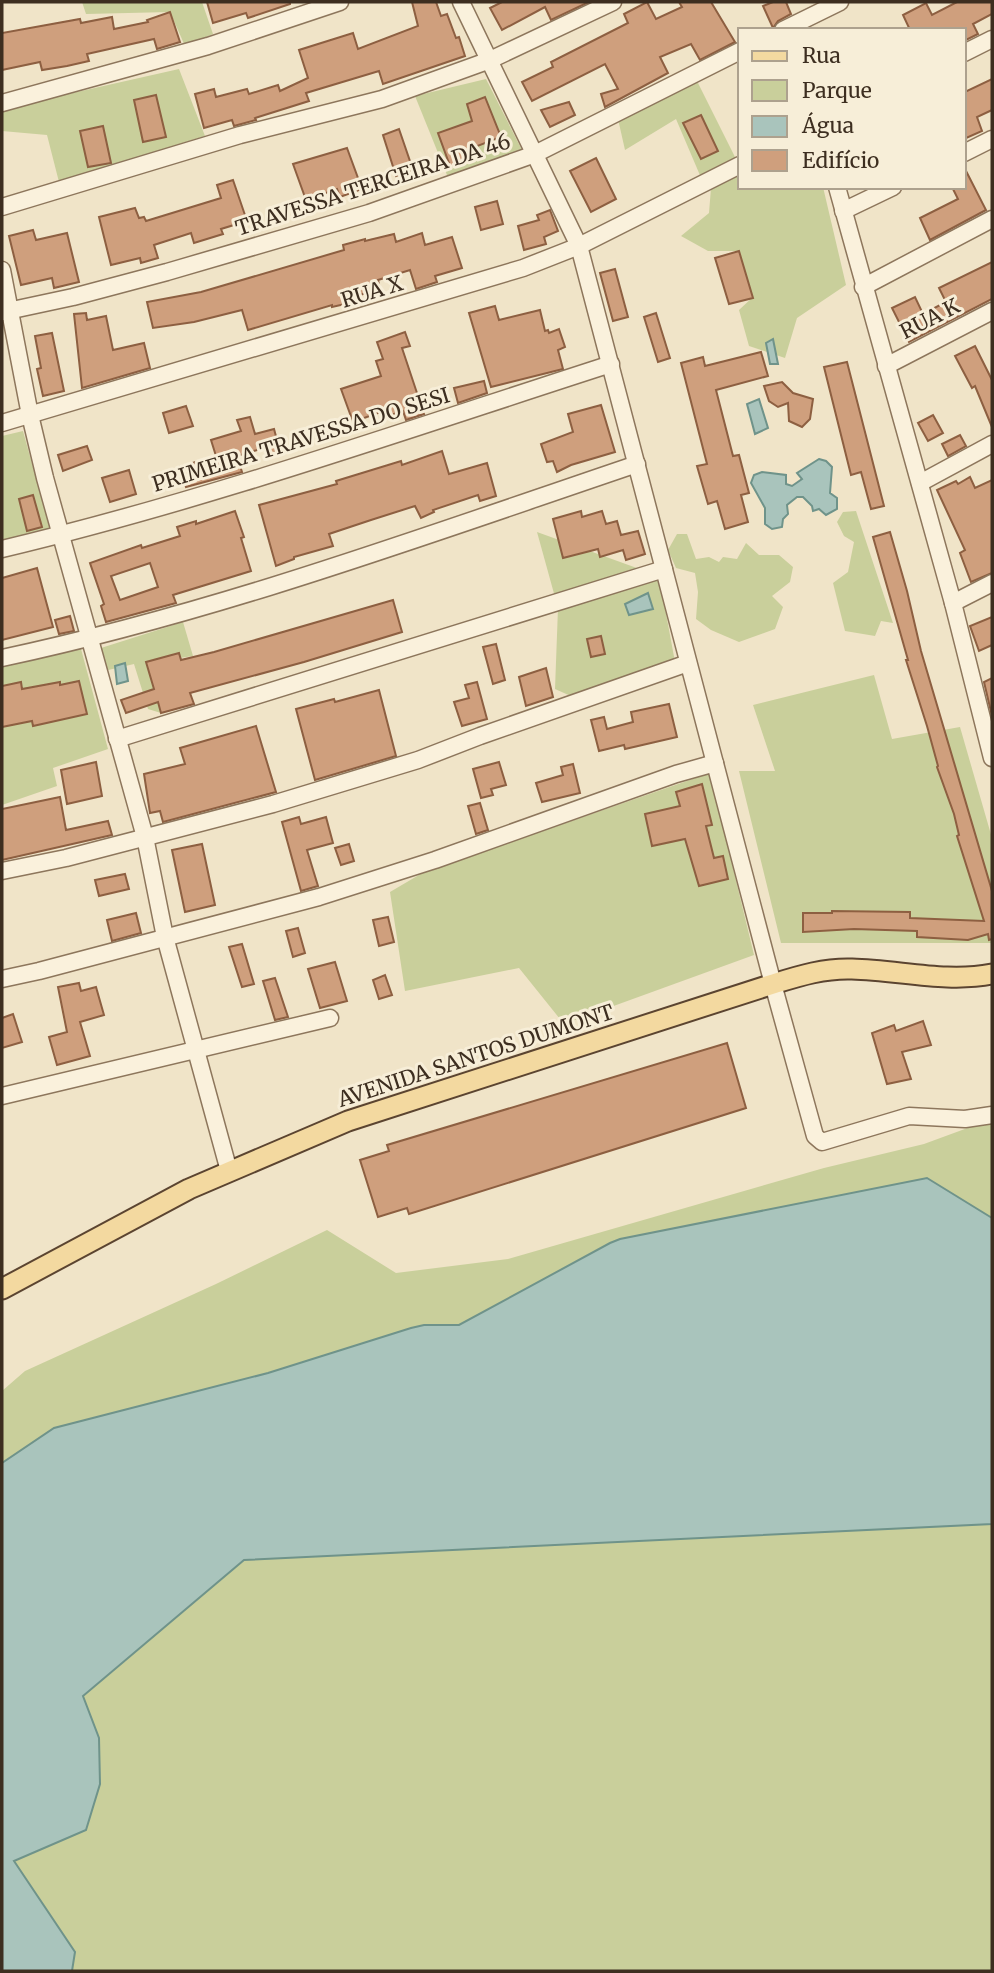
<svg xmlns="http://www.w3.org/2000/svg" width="994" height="1973" font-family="Merriweather,serif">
  <rect width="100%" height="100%" fill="#f0e4c8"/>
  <g fill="#c9cf9b">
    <path d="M82,2H202L213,34L185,46L170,12L86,14Z"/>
    <path d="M179,69L205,136L59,182L47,135L2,131V110L6,108Z"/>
    <path d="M486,79L524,154L449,180L415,96Z"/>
    <path d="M696,79L738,163L702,180L676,119L625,150L618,119Z"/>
    <path d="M740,175V187H823L846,285L797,318L785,358L749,346L739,310L753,297L739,251H708L681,236L709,213L711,188Z"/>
    <path d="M23,431L51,533L2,543V436Z"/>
    <path d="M856,511L893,623L881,621L875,636L845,631L833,583L848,572L854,542L844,536L837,522L843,512Z"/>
    <path d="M537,532L659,576L675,662L573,697L555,689L558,608Z"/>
    <path d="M677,534H687L696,559L709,557L719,562L723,557L737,559L746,543L759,555H779L793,567L790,582L772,596L783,607L775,629L739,642L711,630L696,619L698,592L695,573L676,568L668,550Z"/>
    <path d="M183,622L193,656L146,663L161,713L148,709L134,664L104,671L101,648Z"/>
    <path d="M81,649L108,749L53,768L57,786L2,805V667Z"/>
    <path d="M874,675L892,739L960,727L992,838V943H781L739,771H775L753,705Z"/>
    <path d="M710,773L754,955L564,1024L519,968L405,991L390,892L424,872Z"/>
    <path d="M992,1119V1218L927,1178L620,1239L609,1243L459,1325H424L411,1328L268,1373L55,1428L2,1463V1391L25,1371L216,1284L327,1230L396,1273L508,1259L824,1168L924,1144Z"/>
    <path d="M992,1524V1971H2V1765L244,1560Z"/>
  </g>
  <g fill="#a9c4bc" stroke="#6f938a" stroke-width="2">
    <path d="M773,339L778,364H770L766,343Z"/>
    <path d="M759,399L768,428L755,434L747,404Z"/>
    <path d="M819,459L826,461L832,467L830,493L837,498V509L826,515L819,509L813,511L812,506L803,497H797L787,505L788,514L783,519L782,527L772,529L765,524V508L751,483L754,475L762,472L786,475V484L792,486L802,479L797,473Z"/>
    <path d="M648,593L653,609L629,615L625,604Z"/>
    <path d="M125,663L128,681L117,684L115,666Z"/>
    <path d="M927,1178L992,1218V1524L244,1560L83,1696L99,1738L100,1784L86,1830L14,1861L75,1952L72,1971H2V1463L54,1428L268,1373L411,1328L424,1325H459L610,1243L620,1239Z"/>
  </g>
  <g fill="#cf9f7d" stroke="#8d5f41" stroke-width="2" fill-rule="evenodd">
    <path d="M207,2H290V4L248,18L246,13L213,23Z"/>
    <path d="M412,2H436L441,16L447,14L456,38L459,37L465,56L383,84L379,71L306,93L309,101L255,118L256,120L234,126L232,120L204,128L195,94L214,89L216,97L247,89L249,94L278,85L280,91L308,78L299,50L353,33L358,49L418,26Z"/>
    <path d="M502,2H589L551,20L545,7L502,30L490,8Z"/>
    <path d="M647,2L656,19L682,7L679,2H711L735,42L700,60L691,44L660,57L668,73L605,107L601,94L618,89L605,64L532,101L522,82L553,67L551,62L628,23L624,14Z"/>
    <path d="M773,2H786L791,14L778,21L773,28L763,6Z"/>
    <path d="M957,2H992V14L973,24L978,34L964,41V30H910L903,15L926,3L932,15Z"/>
    <path d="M170,12L180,42L157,49L154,39L87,54L89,61L67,66L42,70L40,62L2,70V33L80,19L81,23L112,17L114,29L148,22L147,20Z"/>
    <path d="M992,79V110L977,117L982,131L964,139V90L965,92Z"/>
    <path d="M156,95L166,137L143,142L134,100Z"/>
    <path d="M485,97L501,137L464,151L467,160L450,166L438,133L472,121L467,104Z"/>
    <path d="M569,102L575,115L550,127L541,110Z"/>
    <path d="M701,115L718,151L701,159L683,123Z"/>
    <path d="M103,126L111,163L88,167L80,131Z"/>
    <path d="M399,129L413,170L396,176L383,135Z"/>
    <path d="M347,148L362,189L340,197L337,189L306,200L293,164Z"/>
    <path d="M596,158L616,199L591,212L570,171Z"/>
    <path d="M964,167L986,210L930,240L920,218L958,199L952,187H964Z"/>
    <path d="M233,180L247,221L221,229L223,234L194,243L191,233L154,245L158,258L141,263L140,258L111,265L99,217L135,208L139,218L144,217L146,221L221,198L217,185Z"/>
    <path d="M497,201L503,224L481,230L475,207Z"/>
    <path d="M550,210L558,231L544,237L546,244L524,250L518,226L539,220L537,215Z"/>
    <path d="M33,230L36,240L67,233L79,282L54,288L52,278L21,285L9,236Z"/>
    <path d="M422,233L425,245L452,237L462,268L435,276L437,282L416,289L410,270L378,280L380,289L353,297L354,302L332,307V305L248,330L242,310L194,322L153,328L147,302L201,292L344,250L343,245L365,239V241L394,234L396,242Z"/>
    <path d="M739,251L753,298L729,304L715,258Z"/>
    <path d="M992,262V299L909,342L892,308L915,297L923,314L946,302L939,288Z"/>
    <path d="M615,269L628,317L613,321L600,273Z"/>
    <path d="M495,306L499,320L540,310L545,331L548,330L549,333L559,329L565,347L558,350L563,369L491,387L469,313Z"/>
    <path d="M86,313L87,320L106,316L113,350L144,343L150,368L82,388L74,314Z"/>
    <path d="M656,313L670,358L658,362L644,317Z"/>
    <path d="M405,332L410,346L402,348L424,414L406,420L403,411L391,415L389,409L353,422L341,389L381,376L376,361L383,359L377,342Z"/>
    <path d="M52,333L64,391L43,396L37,369L41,368L35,336Z"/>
    <path d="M975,346L992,380V427L975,386L972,388L955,356Z"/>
    <path d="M761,352L768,376L716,390L733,456L739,455L749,493L741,495L748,522L725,529L717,501L708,504L697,466L707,464L681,363L703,357L705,366Z"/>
    <path d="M847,362L884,506L871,509L861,472L851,475L824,367Z"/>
    <path d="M484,381L487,393L458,403L454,388Z"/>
    <path d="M782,382L793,393L813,399L810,419L802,427L789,421L788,403L778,407L769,401L764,386Z"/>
    <path d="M601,405L615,452L571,465L557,472L553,461L547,462L541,444L573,432L568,414Z"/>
    <path d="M186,406L193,426L169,433L163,413Z"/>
    <path d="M933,415L943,433L928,441L918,423Z"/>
    <path d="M250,417L255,434L274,429L280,451L266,455L264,448L237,456L242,472L186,487L179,467L216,456L211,440L241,431L237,420Z"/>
    <path d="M960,435L966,446L948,456L942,444Z"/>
    <path d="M87,446L92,460L63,471L58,455Z"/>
    <path d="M442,451L449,474L487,463L496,496L480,501L478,495L433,510L434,512L421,518L415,506L371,520L329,534L333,546L294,557V559L276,566L259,505L337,484L336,481L401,461L402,465Z"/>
    <path d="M129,470L136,494L110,502L102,478Z"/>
    <path d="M970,477L975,488L992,480V573L971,582L960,553L965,550L937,490L956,481L958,484Z"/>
    <path d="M33,495L42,527L27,531L19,499Z"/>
    <path d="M235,511L244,537L241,538L251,571L173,595L176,603L106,622L101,606L104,604L90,563L141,545L142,548L180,536L177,527L196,521V524ZM150,563L158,587L120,600L111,576Z"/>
    <path d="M581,511L582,517L602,511L606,524L617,521L621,535L638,531L645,554L626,560L623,550L600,557L598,549L563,558L553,519Z"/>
    <path d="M890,532L907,591L921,651L992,891V939L989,940L988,934L968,940L917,937V931L854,929L803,932V913H832V911L910,912V918L984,921L957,836L959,835L954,814L937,767L938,766L927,726L906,660H908L873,537Z"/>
    <path d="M37,568L53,627L2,640V578Z"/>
    <path d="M393,600L402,632L304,662L190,693L194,704L161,713L158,702L126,713L121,700L154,689L146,662L179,653L181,660L214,652Z"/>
    <path d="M70,616L74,631L59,634L55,620Z"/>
    <path d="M992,617V645L979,651L970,626Z"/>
    <path d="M601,636L605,654L591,657L587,639Z"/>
    <path d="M496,644L505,680L493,684L483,647Z"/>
    <path d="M546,668L553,697L526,706L519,677Z"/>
    <path d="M992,678V716L984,682Z"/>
    <path d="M79,681L87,714L33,726L32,721L2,727V686L21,682L22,689L60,682V685Z"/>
    <path d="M477,682L487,719L462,726L454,702L469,698L465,685Z"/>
    <path d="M379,690L396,756L315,780L296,709L334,699L335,702Z"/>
    <path d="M669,704L677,737L625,749L624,745L599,751L591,720L604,717L607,729L633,722L631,712Z"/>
    <path d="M256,726L276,792L163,822L160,811L150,813L144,774L185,764L180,748Z"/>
    <path d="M96,762L102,796L67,804L61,770Z"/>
    <path d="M499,762L506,785L491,789L493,795L481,798L473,769Z"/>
    <path d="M573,764L580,793L542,802L536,783L563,775L561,767Z"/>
    <path d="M702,784L712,825L706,826L714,858L723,856L728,879L699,886L685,839L652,846L645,814L680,806L676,792Z"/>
    <path d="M60,797L66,830L108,821L112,835L2,860V809Z"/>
    <path d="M480,803L488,830L476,834L468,806Z"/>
    <path d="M299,817L301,824L326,817L333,843L307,850L318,886L301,891L282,822Z"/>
    <path d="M202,844L215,905L185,912L172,850Z"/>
    <path d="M349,844L354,861L341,865L335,848Z"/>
    <path d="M125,874L129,889L99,896L95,880Z"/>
    <path d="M136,913L141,933L112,941L107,920Z"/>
    <path d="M388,917L394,942L379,946L373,920Z"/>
    <path d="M298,928L305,953L293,957L286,931Z"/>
    <path d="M242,944L254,984L242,987L229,947Z"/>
    <path d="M335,962L347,1001L320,1008L308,969Z"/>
    <path d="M385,975L392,995L379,999L373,980Z"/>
    <path d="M275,978L288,1017L275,1020L263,981Z"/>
    <path d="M79,983L81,991L96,987L104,1015L80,1022L90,1056L57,1065L49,1037L67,1032L58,987Z"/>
    <path d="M13,1014L22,1042L2,1048V1018Z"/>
    <path d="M923,1021L931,1045L902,1052L911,1079L887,1084L872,1033L894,1025L896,1031Z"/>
    <path d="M727,1043L746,1108L409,1214L407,1208L378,1217L360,1160L389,1151L387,1145Z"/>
  </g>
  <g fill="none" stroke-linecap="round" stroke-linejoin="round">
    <defs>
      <g id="minor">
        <path d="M461,2L579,246L773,984L815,1136L822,1142L909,1116L965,1119L992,1115"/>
        <path d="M783,30L840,2"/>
        <path d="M964,53L992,39"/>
        <path d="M2,103L208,46L340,2"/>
        <path d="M964,153L992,139"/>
        <path d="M837,187L953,603L992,758"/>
        <path d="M2,207L240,135L382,99L490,60L613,2"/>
        <path d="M843,211L893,187"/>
        <path d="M2,270L30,415L45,478L145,837L165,937L229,1171"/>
        <path d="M863,287L992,219"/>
        <path d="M3,312L73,297L167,272L369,213L535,154L740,51"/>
        <path d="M886,366L992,311"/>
        <path d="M2,423L523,268L579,246L740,165"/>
        <path d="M920,483L992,444"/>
        <path d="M2,549C208,500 409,429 611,364"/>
        <path d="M953,603L992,583"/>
        <path d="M2,658C218,612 427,535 637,464"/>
        <path d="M117,739L664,569"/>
        <path d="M2,871L66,858L273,804L418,760L480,736L688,663"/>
        <path d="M2,979L39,971L319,897L435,860L676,774L715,763"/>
        <path d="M2,1096L330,1018"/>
      </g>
      <path id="major" d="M2,1289L189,1189L348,1121L773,984C799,976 824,968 852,969C899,970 946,983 992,974"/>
    </defs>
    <use href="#minor" stroke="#8d765c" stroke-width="19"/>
    <use href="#major" stroke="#5b4430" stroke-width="23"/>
    <use href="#minor" stroke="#faf1dc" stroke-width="16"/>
    <use href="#major" stroke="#f3d9a0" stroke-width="19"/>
  </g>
  <g text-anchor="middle" stroke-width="6" stroke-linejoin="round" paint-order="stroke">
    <g font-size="21" fill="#3d2e20" stroke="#f7eed8">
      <text transform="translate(373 185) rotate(-18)" y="7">TRAVESSA TERCEIRA DA 46</text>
      <text transform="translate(372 292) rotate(-17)" y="7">RUA X</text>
      <text transform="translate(930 319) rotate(-27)" y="7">RUA K</text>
      <text transform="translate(301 440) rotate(-17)" y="7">PRIMEIRA TRAVESSA DO SESI</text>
      <text transform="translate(476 1056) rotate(-18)" y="7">AVENIDA SANTOS DUMONT</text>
    </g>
  </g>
  <rect width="994" height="1973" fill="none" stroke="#3d2e20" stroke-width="7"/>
  <rect x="738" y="28" width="228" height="161" fill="#f7eed8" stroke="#ada18e" stroke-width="2"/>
  <rect x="752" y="51" width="35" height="10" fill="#f3d9a0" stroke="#ada18e" stroke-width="2"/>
  <text x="802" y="63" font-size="21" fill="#3d2e20">Rua</text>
  <rect x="752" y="80" width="35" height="21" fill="#c9cf9b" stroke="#ada18e" stroke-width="2"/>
  <text x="802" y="98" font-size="21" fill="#3d2e20">Parque</text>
  <rect x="752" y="116" width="35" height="21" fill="#a9c4bc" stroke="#ada18e" stroke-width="2"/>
  <text x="802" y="133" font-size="21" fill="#3d2e20">Água</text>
  <rect x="752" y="150" width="35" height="21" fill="#cf9f7d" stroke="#ada18e" stroke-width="2"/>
  <text x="802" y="168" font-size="21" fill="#3d2e20">Edifício</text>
</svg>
